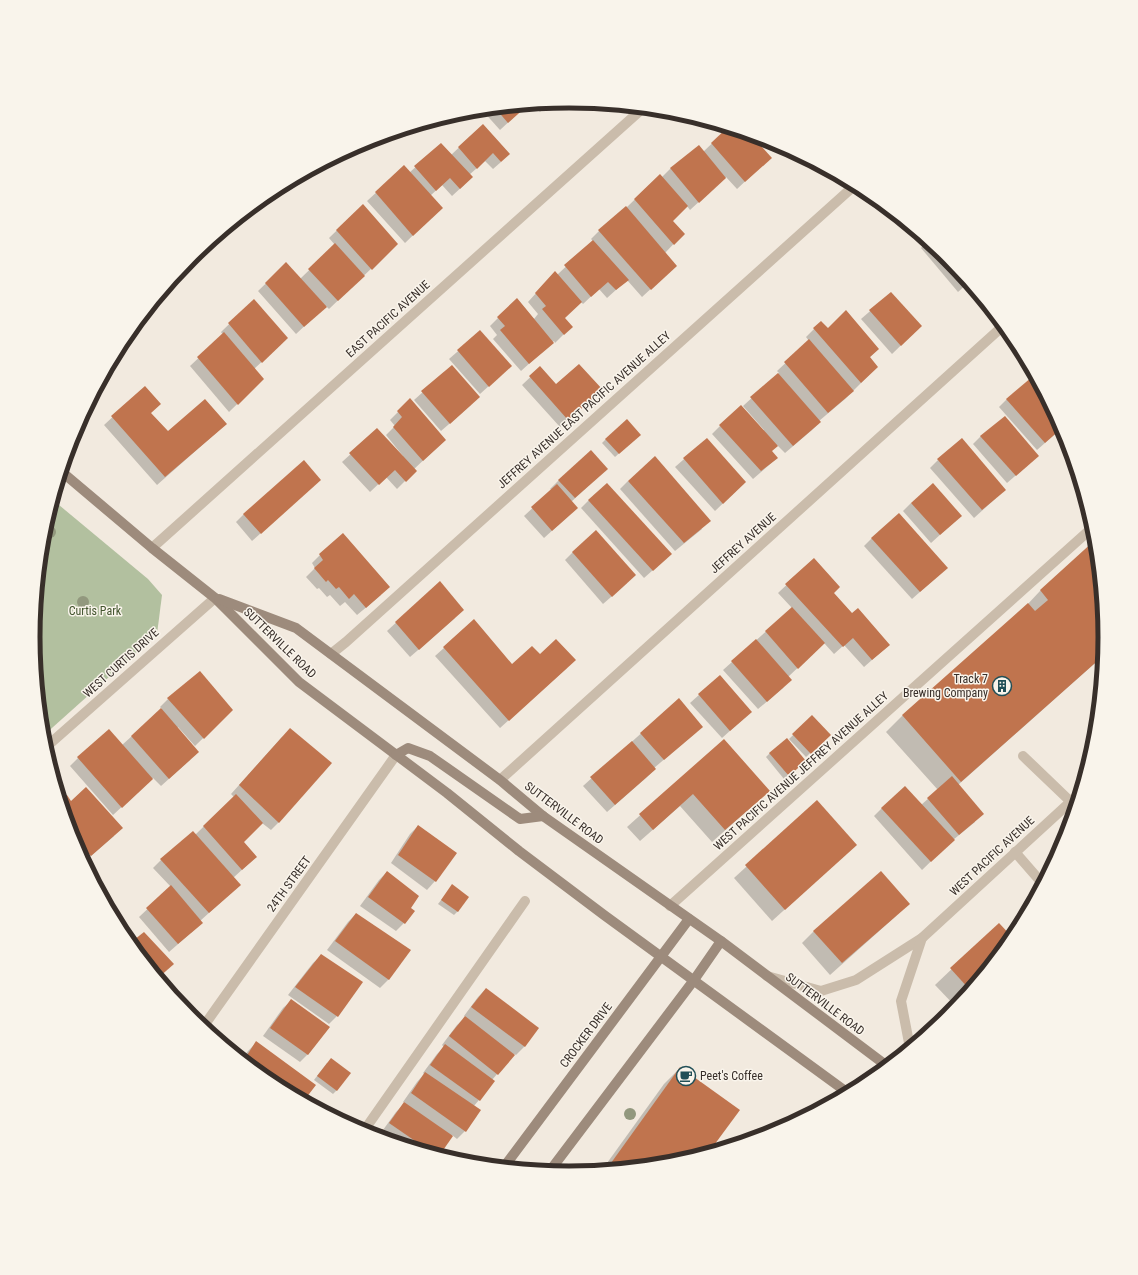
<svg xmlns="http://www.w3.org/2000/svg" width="1138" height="1275" font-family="'Roboto Condensed',sans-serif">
  <rect width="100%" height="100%" fill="#f2eadf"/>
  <path fill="#b2c09f" d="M53,500L148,579L162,595L157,634L43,736L33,637L43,533Z"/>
  <g fill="#0003">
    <path d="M549,103L540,112L533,105Z"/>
    <path d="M526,106L500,130L482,110Z"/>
    <path d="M483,125L501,162L493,169L485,161L469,175L464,185L452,196L442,185L430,196L433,216L405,243L367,201L404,167L409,173L441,144L451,155Z"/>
    <path d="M728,128L750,135L770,158L737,189L726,177L690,210L687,206L672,221L683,234L665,253L667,274L642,297L627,280L607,298L599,289L583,304L581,302L564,318L571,327L555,343L554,341L521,371L493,339L497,335L490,326L517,299L534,319L538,314L528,302L547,281L557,275L593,241L591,239L599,231L626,208L660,175L662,177L670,169L699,146L703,152Z"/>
    <path d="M762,139L773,142L769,146Z"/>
    <path d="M363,205L397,244L329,309L326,306L296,334L258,291L286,264L300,279L335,245L329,238Z"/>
    <path d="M927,241L948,259L968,283L958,292L921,248Z"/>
    <path d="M891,293L921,326L892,354L861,319Z"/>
    <path d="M254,300L279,346L254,369L263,379L229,412L190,366L223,335L221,332Z"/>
    <path d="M821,322L827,329L878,349L869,358V375L845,399L819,421L820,422L812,430L785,453L777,445L771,451L777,458L753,479L712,434L720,426L762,431L764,430L743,406L779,373L777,371L809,341L806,337Z"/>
    <path d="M480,332L502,374L480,394L449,359Z"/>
    <path d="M452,366L471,405L441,431L414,400Z"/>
    <path d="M540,368L556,386L593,398L560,427L522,385Z"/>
    <path d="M145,387L150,413L168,432H217L157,485L104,425Z"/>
    <path d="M1042,390L1062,428L1037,450L999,407L1007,399Z"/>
    <path d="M410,400L445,440L413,470L415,471L397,489L386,477L370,492L342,462L377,430L402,457L403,456L386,435L395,426L390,420Z"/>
    <path d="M981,436L1029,464L1007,483L973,444Z"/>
    <path d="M636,438L615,457L602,443L606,439Z"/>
    <path d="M707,439L737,490L715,511L675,467Z"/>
    <path d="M590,452L598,477L571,502L577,508L544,538L524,516L552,490L550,489L558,481Z"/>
    <path d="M938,460L996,498L974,518L930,468Z"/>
    <path d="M628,481L702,529L675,551L620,489Z"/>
    <path d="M311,488L252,541L236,522L244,514Z"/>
    <path d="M589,500L662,562L644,578L581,508Z"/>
    <path d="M911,503L952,524L931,543L903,511Z"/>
    <path d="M872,538L938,576L912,599L864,546Z"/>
    <path d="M1096,541L1105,638L1103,656L958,785L975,822L953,840L922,870L874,816L882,808L921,805L938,790L886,732L902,716L1025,607L1040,591Z"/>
    <path d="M573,552L627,583L603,604L565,560Z"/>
    <path d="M320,555L381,595L357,615L345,602L340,606L330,595L327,597L319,588L317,589L306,577L315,568L312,563Z"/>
    <path d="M814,559L833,593L852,614L889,645L864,667L844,645L834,654L824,643L788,677L783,688L758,709L723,670L792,608L778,593Z"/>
    <path d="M440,582L455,618L410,657L387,631Z"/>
    <path d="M474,621L512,665L540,656L567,668L500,728L435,656Z"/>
    <path d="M720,676L751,712L722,738L690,703Z"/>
    <path d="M168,699L232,710L195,746L178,727L177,728L190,760L161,786L153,778L113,815L70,766L78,758L122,745L162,709L160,707Z"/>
    <path d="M679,699L693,735L654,768L655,769L647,777L607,812L583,786Z"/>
    <path d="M812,717L829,735L806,757L789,739Z"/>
    <path d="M282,737L279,822L271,830L262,823L243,842L256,857L233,878L240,885L200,921L193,931L169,952L139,917L171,887L153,868L161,860L195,835L234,797L231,794Z"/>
    <path d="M724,740L756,803L712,842L680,806L640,841L627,827Z"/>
    <path d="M770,753L801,764L784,779L766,757Z"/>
    <path d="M66,797L71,802L114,836L84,862L74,842L61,801Z"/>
    <path d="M817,802L856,845L772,921L734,878Z"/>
    <path d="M418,826L456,853L435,881L427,890L391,863L410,834Z"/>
    <path d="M387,872L409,908L404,923L396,931L360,906L379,880Z"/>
    <path d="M452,886L458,911L454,915L438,904Z"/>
    <path d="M356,914L410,950L388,980L380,988L327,950L348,922Z"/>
    <path d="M896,916L830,975L802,943L814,931Z"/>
    <path d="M999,924L1012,938L956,1007L935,985Z"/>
    <path d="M322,955L337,1016L329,1024L288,995L313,963Z"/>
    <path d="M486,989L538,1028L524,1047L516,1055L514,1054L492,1080L479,1100L473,1107L465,1131L457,1139L452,1135L438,1155L376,1136L383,1130L396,1112L405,1103L403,1102L417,1082L424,1074L423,1073L437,1054L444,1047L442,1045L457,1025L466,1017L464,1016L478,997Z"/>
    <path d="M292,1000L308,1054L300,1062L263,1036L283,1008Z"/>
    <path d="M256,1043L305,1098L317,1107L271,1083L242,1059L248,1051Z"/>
    <path d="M327,1063L337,1090L333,1094L314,1080Z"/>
    <path d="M680,1068L738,1110L708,1153L673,1163L602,1170L664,1084Z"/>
  </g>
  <g fill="#c0744e">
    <path d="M527,106L508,123L496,109L499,108Z"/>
    <path d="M483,124L510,154L501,162L493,153L477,169L458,147Z"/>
    <path d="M727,128L752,136L772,158L745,182L711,143Z"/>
    <path d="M441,143L473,177L460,189L450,178L436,191L414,166Z"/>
    <path d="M699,145L726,178L699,203L670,168Z"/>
    <path d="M404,165L443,208L413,236L375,192Z"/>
    <path d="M660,174L688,206L673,221L685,234L674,245L634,199Z"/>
    <path d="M363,204L398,244L372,270L336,230Z"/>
    <path d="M626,206L677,266L651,290L598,230Z"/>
    <path d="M593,240L629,280L616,290L608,282L591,297L564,265Z"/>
    <path d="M335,243L365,276L338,301L308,269Z"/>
    <path d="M939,252L948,259L968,283L967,285Z"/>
    <path d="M286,262L327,307L304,327L265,283Z"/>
    <path d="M555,271L582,302L565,318L573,327L564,335L542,309L546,306L535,293Z"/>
    <path d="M891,292L922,326L901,346L869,310Z"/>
    <path d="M517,298L554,343L529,364L500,330L505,326L497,317Z"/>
    <path d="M254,299L288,338L262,363L228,323Z"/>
    <path d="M846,310L879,349L870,357L878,367L861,383L813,328L821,321L828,328Z"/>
    <path d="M480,330L512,366L489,387L457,350Z"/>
    <path d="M224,332L264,379L238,405L197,357Z"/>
    <path d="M809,339L854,391L828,413L784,362Z"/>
    <path d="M579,364L603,390L568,420L529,376L540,366L556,384Z"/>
    <path d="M452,365L480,397L450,424L421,391Z"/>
    <path d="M778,373L821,422L793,446L750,397Z"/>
    <path d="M1032,377L1040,386L1062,428L1045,443L1006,399Z"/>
    <path d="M145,386L161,404L151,413L168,431L205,399L227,424L165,477L111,416Z"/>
    <path d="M410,398L446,440L423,461L393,427L402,417L397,411Z"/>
    <path d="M741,405L778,446L772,451L778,458L761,471L719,425Z"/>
    <path d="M1005,416L1039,456L1016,476L980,436Z"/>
    <path d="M627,419L641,435L619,454L605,439Z"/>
    <path d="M377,428L417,471L406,482L395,470L379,485L349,453Z"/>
    <path d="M707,438L746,482L723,504L683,458Z"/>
    <path d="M962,438L1006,490L982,510L937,459Z"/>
    <path d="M591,450L608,469L575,498L558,480Z"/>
    <path d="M655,456L711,521L684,543L628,481Z"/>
    <path d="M304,460L321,480L261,534L243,514Z"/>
    <path d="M607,483L672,554L653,571L588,500Z"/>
    <path d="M933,483L962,516L940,535L911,503Z"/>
    <path d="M557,484L578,508L552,531L531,507Z"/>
    <path d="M899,513L948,568L920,592L871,538Z"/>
    <path d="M596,530L636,575L612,597L572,552Z"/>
    <path d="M343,533L390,587L366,608L354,594L349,599L339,587L336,589L328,580L326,582L314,568L323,560L319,554Z"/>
    <path d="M1095,540L1105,638L1103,656L961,782L902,715L1028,603L1035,611L1048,600L1040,590Z"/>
    <path d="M814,558L840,587L834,593L852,613L858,608L890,645L872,660L853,638L843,647L785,584Z"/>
    <path d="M440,581L464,610L419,650L395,622Z"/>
    <path d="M792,607L825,643L798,669L765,631Z"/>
    <path d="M474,619L512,664L532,646L540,654L556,639L576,660L509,721L443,647Z"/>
    <path d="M756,639L792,680L767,702L731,661Z"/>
    <path d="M200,671L233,710L204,739L167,698Z"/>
    <path d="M720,675L752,712L730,731L698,694Z"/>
    <path d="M679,698L703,727L664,760L640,733Z"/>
    <path d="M161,708L199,752L169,779L131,736Z"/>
    <path d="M812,715L831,735L811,754L792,734Z"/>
    <path d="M290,728L332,763L279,823L239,785Z"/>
    <path d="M109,729L153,779L122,808L77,757Z"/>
    <path d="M787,738L806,761L789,776L769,753Z"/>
    <path d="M724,739L770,791L725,830L693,794L653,830L639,814Z"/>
    <path d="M632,741L656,769L615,805L590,777Z"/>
    <path d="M952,776L984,814L959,835L927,798Z"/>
    <path d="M905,786L955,840L931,862L881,808Z"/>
    <path d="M86,787L123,828L91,856L71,834L61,800L67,795L71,801Z"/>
    <path d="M236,794L263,823L244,842L257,857L242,870L203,826Z"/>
    <path d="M817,800L857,845L785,910L745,865Z"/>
    <path d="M418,825L457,853L436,882L398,855Z"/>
    <path d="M193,831L241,885L209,913L160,859Z"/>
    <path d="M387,871L419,896L411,908L415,911L405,924L368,897Z"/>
    <path d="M881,871L910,904L842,963L813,931Z"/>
    <path d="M452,884L469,897L458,912L441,900Z"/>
    <path d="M171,885L203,923L178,944L146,908Z"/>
    <path d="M356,913L411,950L389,980L335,941Z"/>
    <path d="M999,923L1013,938L970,990L950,968Z"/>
    <path d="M144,932L174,964L158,978L130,943Z"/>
    <path d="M321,954L363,982L338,1017L295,987Z"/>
    <path d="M486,988L539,1028L525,1047L471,1007Z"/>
    <path d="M291,999L330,1027L308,1055L270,1028Z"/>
    <path d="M465,1016L515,1055L498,1075L449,1036Z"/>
    <path d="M256,1041L316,1085L306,1098L318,1108L271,1083L260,1074V1073L244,1060Z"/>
    <path d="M445,1044L495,1081L480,1101L430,1065Z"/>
    <path d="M331,1058L351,1073L337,1091L317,1076Z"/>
    <path d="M680,1067L740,1110L709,1152L673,1163L606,1170Z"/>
    <path d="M425,1072L481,1110L466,1132L411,1093Z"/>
    <path d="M404,1102L453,1136L439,1156L434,1154L389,1123Z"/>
    <path d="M382,1129L403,1144V1145L377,1137Z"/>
  </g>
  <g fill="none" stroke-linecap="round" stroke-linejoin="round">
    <g stroke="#cabcab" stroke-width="10">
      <path d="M331,654L346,642L855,185"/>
      <path d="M1023,756L1071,802"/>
      <path d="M670,906L1093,527"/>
      <path d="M363,1132L525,901"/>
    </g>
    <g stroke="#cabcab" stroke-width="10">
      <path d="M152,548L642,109"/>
      <path d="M45,748L215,598"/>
      <path d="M500,780L1003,326"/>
      <path d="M1015,852L1042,883"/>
      <path d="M767,976L821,991L856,980L922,938L1079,794"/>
      <path d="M203,1027L396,755"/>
      <path d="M910,1048L901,1001L922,938"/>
    </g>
    <g stroke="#9d8b7c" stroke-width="10">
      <path d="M62,472L152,548L215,598L299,682L447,793L519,851L604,915L848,1093"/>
      <path d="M219,599L296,628L500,780L543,816L721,941L887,1066"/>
      <path d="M396,755L408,748L430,756L520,819L543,816"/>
      <path d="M504,1167L689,919"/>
      <path d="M549,1172L694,980L721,941"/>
    </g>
  </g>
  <g fill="#92987e">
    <circle cx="50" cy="532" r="6"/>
    <circle cx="83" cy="602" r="6"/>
    <circle cx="630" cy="1114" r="6"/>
  </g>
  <defs>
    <symbol id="building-ring" viewBox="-11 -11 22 22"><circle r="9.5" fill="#f9f4eb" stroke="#214f57" stroke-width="1.5"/><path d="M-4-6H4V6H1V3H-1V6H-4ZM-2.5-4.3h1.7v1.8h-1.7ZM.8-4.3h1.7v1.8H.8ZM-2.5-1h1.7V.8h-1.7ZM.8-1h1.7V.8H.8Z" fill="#214f57"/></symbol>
    <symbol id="cafe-ring" viewBox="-11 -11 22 22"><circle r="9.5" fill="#f9f4eb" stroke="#214f57" stroke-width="1.5"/><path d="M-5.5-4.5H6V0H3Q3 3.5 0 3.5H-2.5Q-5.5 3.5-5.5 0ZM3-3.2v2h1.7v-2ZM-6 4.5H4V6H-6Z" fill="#214f57"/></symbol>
  </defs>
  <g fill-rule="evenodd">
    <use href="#building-ring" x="991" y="675" width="22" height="22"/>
    <use href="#cafe-ring" x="675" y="1065" width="22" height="22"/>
  </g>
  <g text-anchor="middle" stroke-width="3" stroke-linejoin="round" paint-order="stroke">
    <g font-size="12" fill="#382f2a" stroke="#f9f4eb">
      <text transform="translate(388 319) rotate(-42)" y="4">EAST PACIFIC AVENUE</text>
      <text transform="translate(584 410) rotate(-42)" y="4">JEFFREY AVENUE EAST PACIFIC AVENUE ALLEY</text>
      <text transform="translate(743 543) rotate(-42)" y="4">JEFFREY AVENUE</text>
      <text transform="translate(280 643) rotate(44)" y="4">SUTTERVILLE ROAD</text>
      <text transform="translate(121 663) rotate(-42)" y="4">WEST CURTIS DRIVE</text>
      <text transform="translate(801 771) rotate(-42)" y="4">WEST PACIFIC AVENUE JEFFREY AVENUE ALLEY</text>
      <text transform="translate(564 813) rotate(37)" y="4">SUTTERVILLE ROAD</text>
      <text transform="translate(992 856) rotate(-43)" y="4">WEST PACIFIC AVENUE</text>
      <text transform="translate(289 884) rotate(-54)" y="4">24TH STREET</text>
      <text transform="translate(825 1004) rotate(37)" y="4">SUTTERVILLE ROAD</text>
      <text transform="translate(586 1035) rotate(-53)" y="4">CROCKER DRIVE</text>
    </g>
    <g font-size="12" fill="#43552f" stroke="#f9f4eb">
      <text x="95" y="615">Curtis Park</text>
    </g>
    <g font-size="12" fill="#382f2a" stroke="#f9f4eb" text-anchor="end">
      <text x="988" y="683">Track 7<tspan x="988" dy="14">Brewing Company</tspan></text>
      <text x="700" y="1080" text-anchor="start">Peet's Coffee</text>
    </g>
  </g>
  <path d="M0 0H1138V1275H0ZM40 637a529 529 0 1 1 1058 0a529 529 0 1 1-1058 0Z" fill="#f9f4eb" fill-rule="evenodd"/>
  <path fill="none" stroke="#382f2a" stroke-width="5" d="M40 637a529 529 0 1 1 1058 0a529 529 0 1 1-1058 0Z"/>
</svg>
